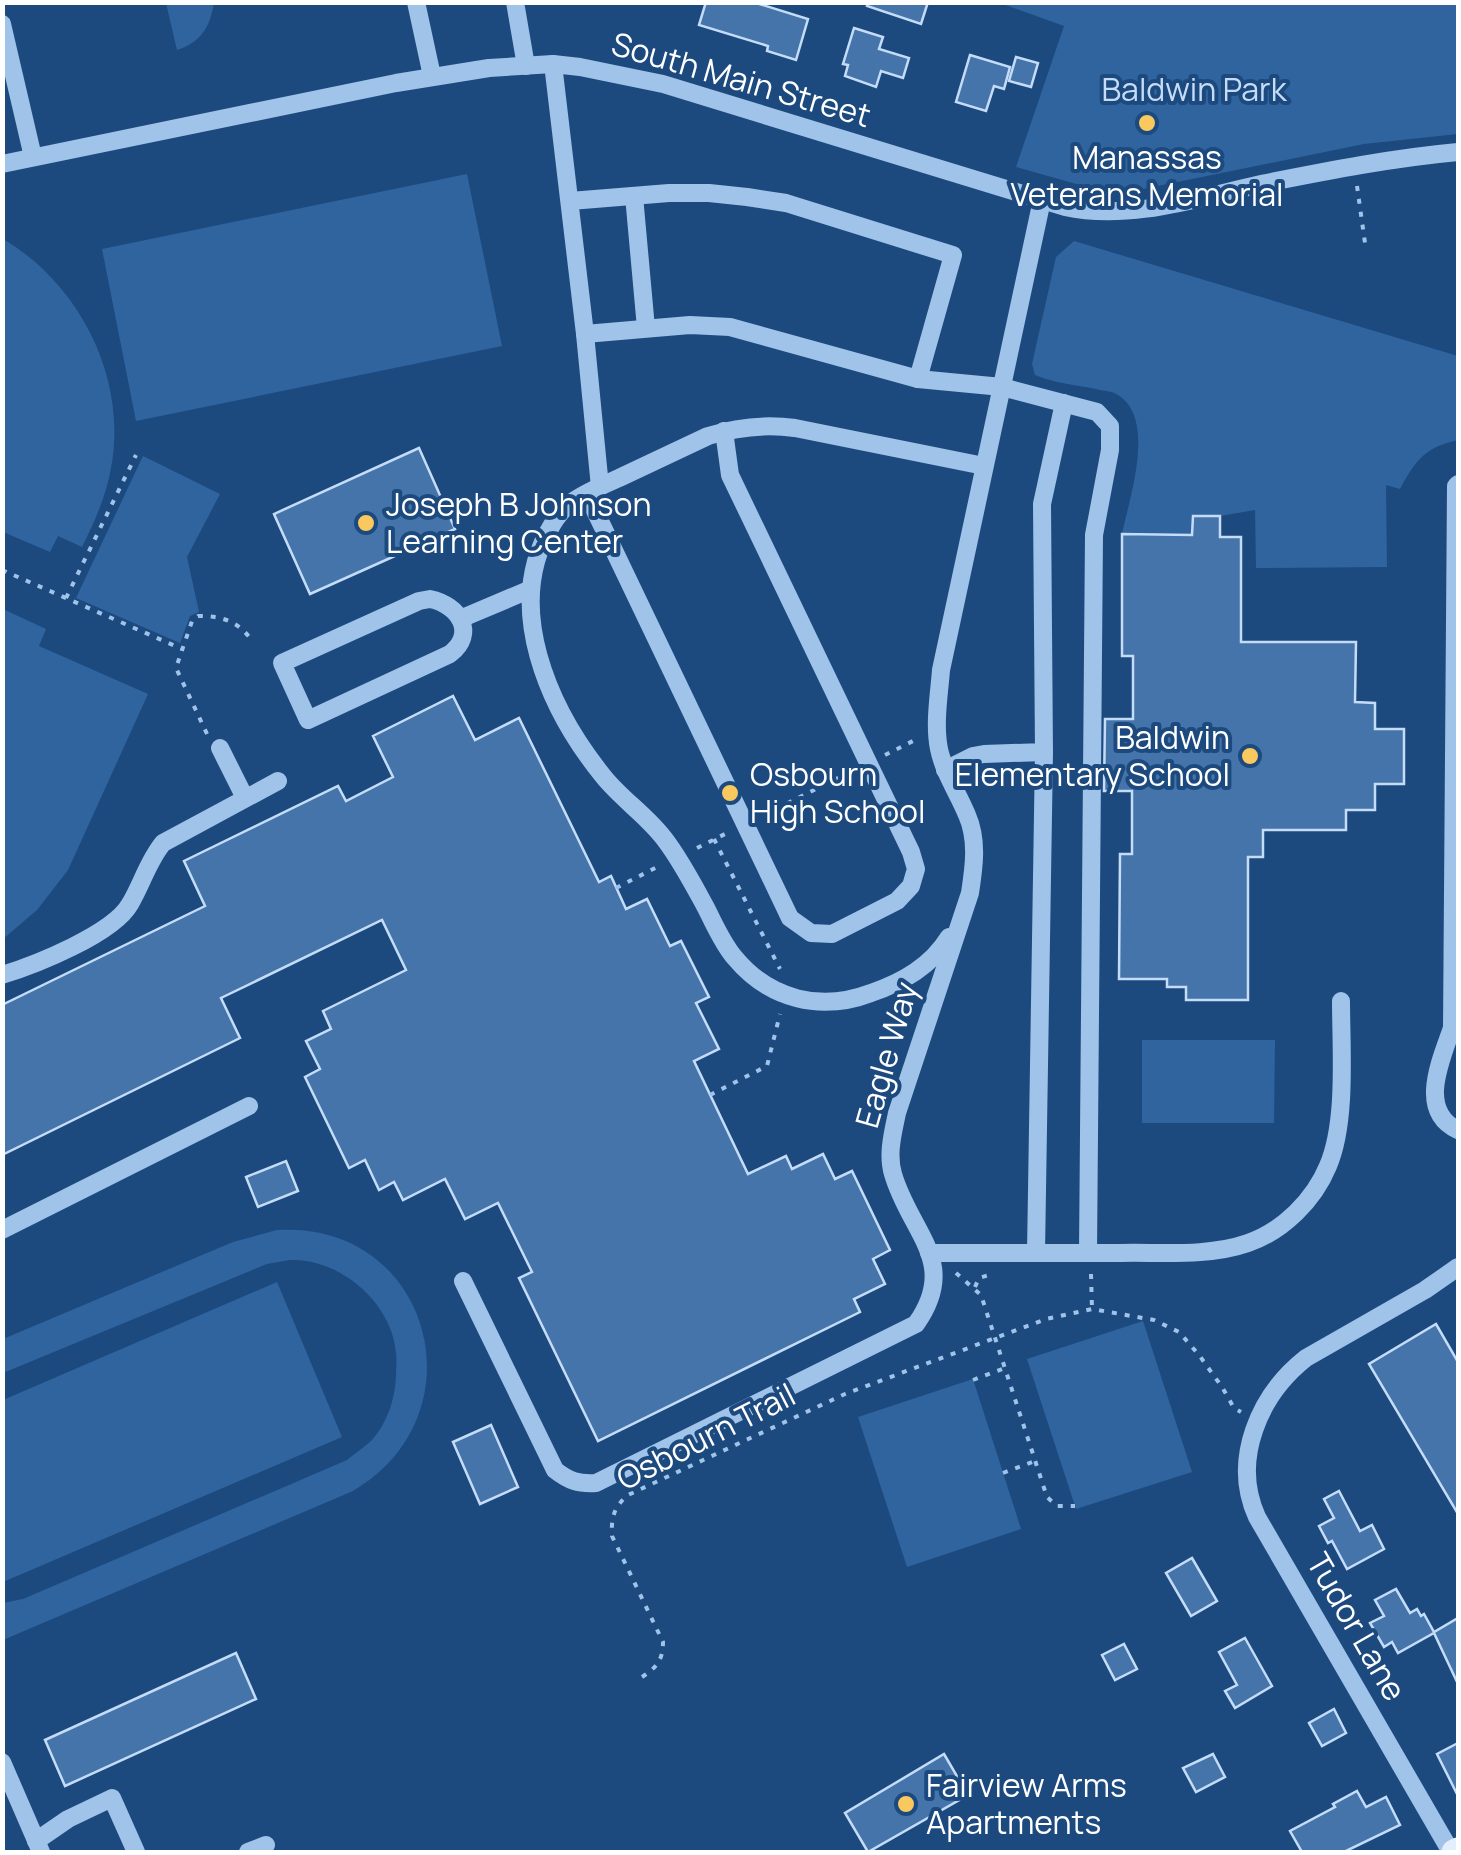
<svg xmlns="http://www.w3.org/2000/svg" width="1461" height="1855" font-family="Manrope,sans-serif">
  <rect width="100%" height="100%" fill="#1c4a7f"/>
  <g fill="#2f649e">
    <path d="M166,3H214C210,27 201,42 177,50Z"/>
    <path d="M1000,3H1458V134L1364,144L1138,190L1094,189L1016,167L1064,26Z"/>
    <path d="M467,174L502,346L136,421L102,249Z"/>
    <path d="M3,239C80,284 128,379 111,468C106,496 95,521 82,547L58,536L50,552L3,532Z"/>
    <path d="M1074,241L1458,356V440C1425,447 1416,460 1400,489L1386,485L1387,567L1256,568L1255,510L1220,516H1193L1192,535L1122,534C1129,499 1157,419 1118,395C1113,391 1103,391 1096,389C1076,385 1054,383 1035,375L1032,364L1056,257Z"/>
    <path d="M143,456L220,494L187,557L199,612L190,616L180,643L76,598Z"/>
    <path d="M3,609L46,629L39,646L148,694L68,870L37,910L3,939Z"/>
    <path d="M1142,1040H1275L1274,1123H1142Z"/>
    <path d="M277,1230C430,1220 484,1414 353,1491L3,1640V1603L23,1599L347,1460C355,1453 365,1447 372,1440C387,1423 395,1399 396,1377C396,1369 397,1361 396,1353C392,1303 340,1258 290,1260C282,1261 274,1263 267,1264L3,1373V1339L233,1242Z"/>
    <path d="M277,1282L342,1437L3,1582V1400Z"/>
    <path d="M1143,1321L1192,1472L1076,1509L1027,1359Z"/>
    <path d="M973,1379L1021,1529L907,1567L858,1417Z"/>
  </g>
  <g fill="#4474a9" stroke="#c4dcf7" stroke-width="2.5">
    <path d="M706,2H753L808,19L796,60L767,51L768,46L699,25Z"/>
    <path d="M868,2H928L921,24L867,6Z"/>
    <path d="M854,28L883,37L879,49L909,58L903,78L881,71L876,87L845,76L848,65L843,64Z"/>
    <path d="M970,55L1010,67L1004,89L994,86L986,111L956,102Z"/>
    <path d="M1016,57L1038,63L1031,87L1009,81Z"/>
    <path d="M419,448L455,529L310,594L274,514Z"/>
    <path d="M1193,516H1220V537H1241V642H1356L1355,702L1375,703V729H1404V784H1375V810H1346V830H1263V857H1248V1000H1186V987H1167V979H1119L1120,854H1132V791H1104L1105,719H1133V656H1122V534L1192,535Z"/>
    <path d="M453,696L475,740L519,718L599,882L611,876L626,909L647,899L670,946L681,941L709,997L696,1003L719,1049L694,1061L748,1174L786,1156L792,1169L823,1154L835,1179L852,1171L890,1250L873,1259L885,1284L854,1299L860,1312L598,1441L519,1278L532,1272L498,1203L465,1219L445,1179L403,1200L394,1182L379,1190L365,1160L349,1168L305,1077L320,1069L306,1041L331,1029L323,1011L406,970L382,920L221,998L240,1038L2,1155V1005L205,906L184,861L338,786L346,801L393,777L373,736Z"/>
    <path d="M286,1161L298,1191L258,1207L246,1177Z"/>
    <path d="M1436,1324L1458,1362V1514L1369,1364Z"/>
    <path d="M491,1425L518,1487L480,1504L453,1442Z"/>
    <path d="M1339,1491L1360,1531L1372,1525L1384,1549L1347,1569L1332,1541L1328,1543L1319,1526L1334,1518L1324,1499Z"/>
    <path d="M1192,1558L1217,1601L1191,1616L1166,1573Z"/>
    <path d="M1396,1589L1410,1613L1417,1609L1421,1616L1424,1614L1434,1632L1458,1618V1684L1434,1633L1398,1653L1392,1642L1384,1647L1370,1623L1384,1616L1375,1600Z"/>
    <path d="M1245,1638L1272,1686L1235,1708L1225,1691L1237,1685L1219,1652Z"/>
    <path d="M1124,1644L1137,1669L1115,1680L1102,1655Z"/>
    <path d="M236,1653L256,1699L65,1786L45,1740Z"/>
    <path d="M1334,1709L1346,1733L1322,1746L1309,1723Z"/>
    <path d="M1458,1743V1796L1437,1754Z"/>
    <path d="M944,1754L968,1795L868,1852L845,1813Z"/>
    <path d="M1213,1754L1225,1777L1196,1792L1183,1768Z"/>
    <path d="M1357,1791L1366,1807L1386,1797L1400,1825L1344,1852H1302L1290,1831L1335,1807L1333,1804Z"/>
  </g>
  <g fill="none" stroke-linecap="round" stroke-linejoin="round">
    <g stroke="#a0c3e9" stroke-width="4" stroke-dasharray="5 8" stroke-linecap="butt">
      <path d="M1357,186L1365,243"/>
      <path d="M2,570L182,649"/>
      <path d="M66,598L136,455"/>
      <path d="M207,734L176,668L192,621L198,616C220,616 236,620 250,638"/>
      <path d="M885,755L917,739"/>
      <path d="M979,789V784L990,773"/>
      <path d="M764,815L850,772"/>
      <path d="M714,839L780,969"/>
      <path d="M697,848L729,832"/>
      <path d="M616,888L661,865"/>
      <path d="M710,1095L767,1066L780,1014"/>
      <path d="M956,1273L981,1295L1047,1497L1057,1506H1075"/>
      <path d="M1091,1274L1092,1309"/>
      <path d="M975,1287L979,1278L992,1274"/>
      <path d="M973,1380L1005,1368"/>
      <path d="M1003,1473L1035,1461"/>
      <path d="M642,1677C657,1667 663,1660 663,1642L612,1536C611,1517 614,1507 628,1495L845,1394L1046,1319L1092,1309L1154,1320L1179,1332L1199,1355L1222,1387L1234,1408L1241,1412"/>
    </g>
    <g stroke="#a0c3e9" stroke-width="18">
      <path d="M416,2L432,76"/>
      <path d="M515,2L526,66"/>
      <path d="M2,24L33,157"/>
      <path d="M553,64L585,334L600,487"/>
      <path d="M2,164L396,83L489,68L553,64L580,67L663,84L1065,207C1129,221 1198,198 1261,184C1327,171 1392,158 1458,152"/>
      <path d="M634,196L646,328"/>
      <path d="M570,201L669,193H709L747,197L786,203L953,255L918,379"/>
      <path d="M585,334L690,325L730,327L918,379L1002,387L1097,412L1110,426V450L1094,535L1088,1253"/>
      <path d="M1458,484L1456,486L1452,1028C1441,1060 1417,1111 1458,1130"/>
      <path d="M587,494L790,918L811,933L832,934L897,901L911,886L916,869L911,852L730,475L724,431"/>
      <path d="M430,599C459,605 477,633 450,654L308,720L282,663L419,601Z"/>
      <path d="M460,619L531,589"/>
      <path d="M220,748L245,798"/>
      <path d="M945,770L973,756L984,754L1044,752L1042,504L1064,403"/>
      <path d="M949,937C931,966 903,982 871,993C821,1012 770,1000 735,958C722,943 714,923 705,906C693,884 681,861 666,841C648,816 622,800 603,776C549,709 502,606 552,525C557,516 564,508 572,502C586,492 603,485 619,478C649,464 678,450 708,436C737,427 765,424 795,428L984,466"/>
      <path d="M2,975C35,965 113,934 130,904C142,884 148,861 163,843L278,781"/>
      <path d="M2,1230L249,1106"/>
      <path d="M929,1253C993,1253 1056,1253 1120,1253C1161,1252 1208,1257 1248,1243C1283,1231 1314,1200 1328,1166C1347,1122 1341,1049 1341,1001"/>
      <path d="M1036,1253L1044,752"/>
      <path d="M463,1281L555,1470C569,1481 578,1484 596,1483L916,1324C960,1262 910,1233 893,1174C887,1154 893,1133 897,1113L970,893C974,867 978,840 967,815C958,793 944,773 939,749C934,724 939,696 941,670L1042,200"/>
      <path d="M2,1762L41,1852"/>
      <path d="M36,1841L68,1819L112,1798L136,1852"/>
      <path d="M248,1852L266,1845"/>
      <path d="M1451,1852L1257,1517C1231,1460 1259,1395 1306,1358L1425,1290L1458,1267"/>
    </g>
    <path stroke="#e3eefe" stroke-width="25" d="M1454,1852L1458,1850"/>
  </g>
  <g fill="#f9c85e" stroke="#1c4a7f" stroke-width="4">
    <circle cx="1147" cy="123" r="10"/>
    <circle cx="366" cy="523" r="10"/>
    <circle cx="1250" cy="756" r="10"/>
    <circle cx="730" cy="793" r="10"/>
    <circle cx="906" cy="1804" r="10"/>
  </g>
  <g text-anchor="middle" stroke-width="8" stroke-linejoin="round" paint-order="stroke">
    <g font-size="32" fill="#fff" stroke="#1c4a7f">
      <text transform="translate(741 80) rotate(16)" y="11">South Main Street</text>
      <text transform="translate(887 1055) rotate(-74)" y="11">Eagle Way</text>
      <text transform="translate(706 1437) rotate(-27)" y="11">Osbourn Trail</text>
      <text transform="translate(1356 1627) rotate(60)" y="11">Tudor Lane</text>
    </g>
    <g font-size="32" fill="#c4dcf7" stroke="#1c4a7f">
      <text x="1194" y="101">Baldwin Park</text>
    </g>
    <g font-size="32" fill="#fff" stroke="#1c4a7f" text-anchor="start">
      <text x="1147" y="169" text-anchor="middle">Manassas<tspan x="1147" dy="37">Veterans Memorial</tspan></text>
      <text x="386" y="516">Joseph B Johnson<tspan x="386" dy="37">Learning Center</tspan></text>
      <text x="1230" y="749" text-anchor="end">Baldwin<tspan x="1230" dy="37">Elementary School</tspan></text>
      <text x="750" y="786">Osbourn<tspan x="750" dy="37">High School</tspan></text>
      <text x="926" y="1797">Fairview Arms<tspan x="926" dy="37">Apartments</tspan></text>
    </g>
  </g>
  <rect width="1461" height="1855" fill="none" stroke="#ffffff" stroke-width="10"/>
</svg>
